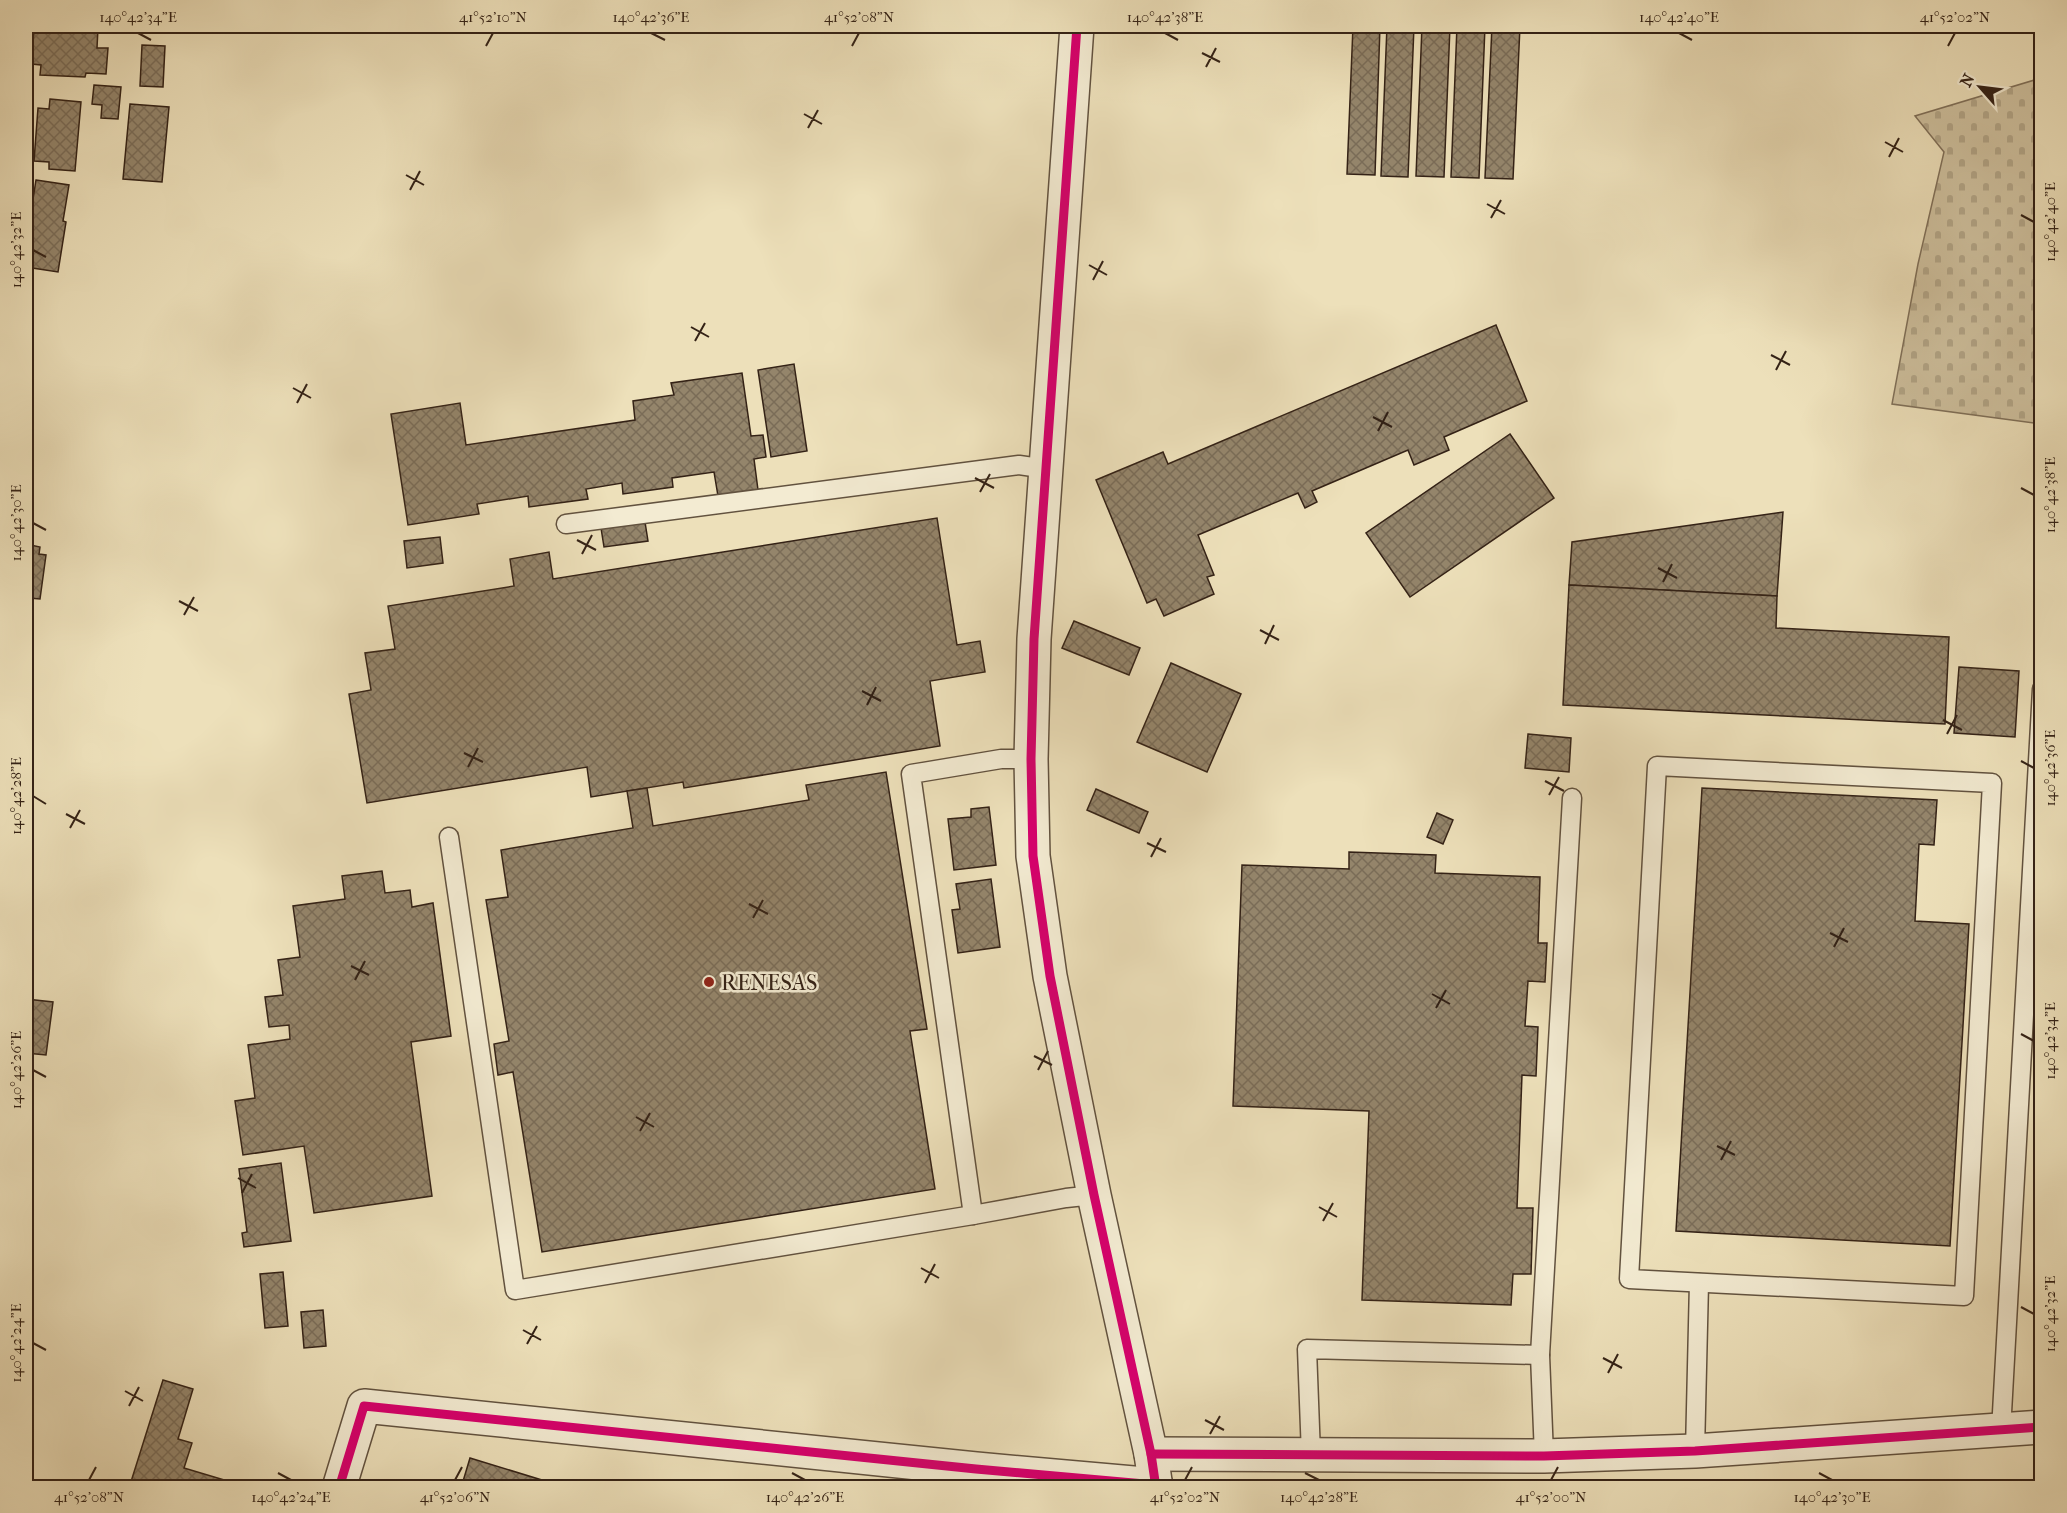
<svg xmlns="http://www.w3.org/2000/svg" width="2067" height="1513" font-family="'IM FELL French Canon',serif">
  <defs>
    <pattern id="cemetery-stones" width="16" height="16" patternUnits="userSpaceOnUse" patternTransform="scale(1.5)"><rect width="16" height="16" fill="#cec09e"/><path d="M2 7V4a2 2 0 0 1 4 0v3zM10 15v-3a2 2 0 0 1 4 0v3z" fill="#b2a587"/></pattern>
    <pattern id="building-cross-hatch" width="8" height="8" patternUnits="userSpaceOnUse" patternTransform="scale(1.5)"><rect width="8" height="8" fill="#94856b"/><path d="M0 0l8 8M0 8l8-8" fill="none" stroke="#7a6c57"/></pattern>
  </defs>
  <rect width="100%" height="100%" fill="#ede0ba"/>
  <filter id="stains"><feTurbulence type="fractalNoise" baseFrequency=".00333" numOctaves="4"/><feColorMatrix values="0 0 0 0 .2 0 0 0 0 .09 0 0 0 0 .02 0 0 0 .5 -.17"/></filter>
  <radialGradient id="worn" r=".72"><stop offset=".6" stop-color="#630" stop-opacity="0"/><stop offset="1" stop-color="#630" stop-opacity=".3"/></radialGradient>
  <path fill="url(#cemetery-stones)" stroke="#81715a" stroke-width="1.5" d="M2041,78V424L1892,404L1918,264L1944,152L1915,116Z"/>
  <g fill="url(#building-cross-hatch)" stroke="#342216" stroke-width="1.5">
    <path d="M34,26H88V28H98L97,48H108L106,74L86,73L85,77L40,75L41,65L32,64Z"/>
    <path d="M1353,26H1380L1375,175L1347,174Z"/>
    <path d="M1387,26H1414L1408,177L1381,176Z"/>
    <path d="M1422,26H1450L1444,177L1416,176Z"/>
    <path d="M1457,26H1485L1479,178L1451,177Z"/>
    <path d="M1492,26H1520L1513,179L1485,178Z"/>
    <path d="M142,45L165,46L163,87L140,86Z"/>
    <path d="M94,85L121,87L118,119L101,118L102,105L92,104Z"/>
    <path d="M50,99L81,102L75,171L49,169V162L34,161L38,108L49,109Z"/>
    <path d="M130,104L169,107L162,182L123,179Z"/>
    <path d="M36,180L69,185L63,221L66,222L58,272L26,267V244Z"/>
    <path d="M1496,325L1527,401L1444,437L1449,450L1414,465L1408,450L1312,491L1317,502L1305,508L1298,493L1198,535L1214,575L1207,577L1214,594L1164,616L1156,599L1147,603L1096,480L1163,452L1168,464Z"/>
    <path d="M794,364L807,451L771,457L758,370Z"/>
    <path d="M742,373L751,436L763,435L766,457L754,459L758,490L718,496L714,472L672,478L673,487L623,494L622,483L586,489L588,499L529,507L528,496L477,504L479,514L408,525L391,414L460,403L466,445L635,420L633,401L674,395L671,383Z"/>
    <path d="M1510,434L1554,498L1410,597L1366,533Z"/>
    <path d="M1783,512L1777,596L1569,585L1572,542Z"/>
    <path d="M937,518L957,645L980,641L985,672L930,681L940,746L684,788L683,782L591,797L587,767L367,803L349,694L371,690L365,653L395,649L388,606L514,586L510,559L549,552L553,579Z"/>
    <path d="M645,522L648,541L604,547L601,528Z"/>
    <path d="M440,537L443,563L407,568L404,541Z"/>
    <path d="M26,544L40,547L39,554L46,555L40,599L29,598L28,605H26Z"/>
    <path d="M1569,585L1777,596L1776,628L1949,637L1945,724L1563,705Z"/>
    <path d="M1074,621L1140,648L1129,675L1062,648Z"/>
    <path d="M1171,663L1241,694L1207,772L1137,742Z"/>
    <path d="M1959,667L2019,671L2015,737L1954,733Z"/>
    <path d="M1528,734L1571,738L1569,772L1525,768Z"/>
    <path d="M886,772L927,1029L910,1031L935,1189L542,1252L513,1072L498,1075L494,1044L509,1041L486,900L508,897L501,850L633,828L627,791L647,788L653,826L809,800L806,785Z"/>
    <path d="M1702,788L1937,800L1934,845L1919,844L1915,921L1969,924L1950,1246L1676,1231Z"/>
    <path d="M1096,789L1148,812L1139,833L1087,810Z"/>
    <path d="M26,807L31,808L26,845Z"/>
    <path d="M989,807L996,865L954,870L948,819L971,817V809Z"/>
    <path d="M1437,813L1453,820L1443,844L1427,837Z"/>
    <path d="M1349,852L1436,855L1435,873L1540,877L1538,943H1547L1545,982L1528,981L1525,1026L1538,1027L1536,1076L1522,1075L1517,1208H1533L1531,1274H1513L1511,1305L1362,1300L1369,1111L1233,1106L1242,865L1349,869Z"/>
    <path d="M382,871L385,893L410,890L412,907L433,903L451,1036L411,1042L432,1196L314,1213L304,1146L243,1155L235,1101L255,1098L248,1045L290,1039L289,1025L269,1027L265,997L283,995L278,960L300,957L293,906L345,899L342,876Z"/>
    <path d="M991,879L1000,947L958,953L952,910L960,909L956,884Z"/>
    <path d="M26,999L53,1002L46,1055L26,1053Z"/>
    <path d="M281,1163L291,1241L244,1247L242,1233L247,1232L239,1169Z"/>
    <path d="M283,1272L288,1326L265,1328L260,1274Z"/>
    <path d="M323,1310L326,1346L304,1348L301,1312Z"/>
    <path d="M163,1380L193,1389L178,1439L192,1443L184,1468L231,1482L229,1488H129Z"/>
    <path d="M470,1458L568,1488H461Z"/>
  </g>
  <g fill="none" stroke-linecap="round" stroke-linejoin="round">
    <defs>
      <g id="service">
        <path d="M566,524L1019,465L1047,469"/>
        <path d="M1657,766L1992,783L1964,1296L1629,1279Z"/>
        <path d="M449,837L515,1290L973,1215L1066,1198L1094,1195"/>
        <path d="M973,1215L911,774L1001,759H1031"/>
        <path d="M1540,1355L1572,798"/>
        <path d="M2001,1431L2042,689"/>
        <path d="M1695,1451L1699,1283"/>
        <path d="M1311,1455L1307,1349L1540,1355L1544,1456"/>
      </g>
      <path id="minor" d="M339,1488L364,1406L976,1469L1156,1485"/>
      <g id="tertiary">
        <path d="M1077,26L1034,639L1031,759L1033,856L1050,976L1094,1195L1151,1454L1156,1488"/>
        <path d="M1151,1454L1544,1456L1695,1451L2042,1427"/>
      </g>
    </defs>
    <use href="#service" stroke="#62523f" stroke-width="21"/>
    <use href="#minor" stroke="#62523f" stroke-width="36"/>
    <use href="#tertiary" stroke="#62523f" stroke-width="36"/>
    <use href="#service" stroke="#f3ebd2" stroke-width="18"/>
    <use href="#minor" stroke="#f3ebd2" stroke-width="33"/>
    <use href="#tertiary" stroke="#f3ebd2" stroke-width="33"/>
    <defs>
      <g id="cycleway">
        <path d="M1077,26L1034,639L1031,759L1033,856L1050,976L1094,1195L1151,1454L1156,1488"/>
        <path d="M1151,1454L1544,1456L1695,1451L2042,1427"/>
        <path d="M339,1488L364,1406L976,1469L1156,1485"/>
      </g>
    </defs>
    <use href="#cycleway" stroke="#f3ebd2" stroke-width="13"/>
    <use href="#cycleway" stroke="#d6006c" stroke-width="9"/>
  </g>
  <path fill="none" stroke="#342216" stroke-width="2" d="M138,33L151,40M651,33L665,40M1165,33L1178,40M1679,33L1692,40M486,46L493,33M852,46L859,33M1948,46L1955,33M1202,53L1220,62M1206,67L1216,48M804,114L822,124M808,128L818,110M1885,142L1903,152M1889,157L1899,138M406,175L424,185M410,190L420,171M1487,204L1505,214M2021,215L2034,222M1491,218L1501,200M33,250L46,257M1089,265L1107,275M1093,280L1103,261M691,327L709,337M695,341L705,323M1771,355L1790,365M1776,370L1786,351M293,388L311,398M297,403L307,384M1373,417L1392,427M1378,431L1388,412M975,478L994,488M2021,488L2034,495M980,492L990,474M33,523L46,530M577,540L596,550M582,554L592,535M1658,568L1677,578M1663,582L1672,564M179,601L198,611M184,615L194,597M1260,630L1279,640M1265,644L1274,625M862,691L881,701M867,705L876,687M1943,720L1962,730M1947,734L1957,715M464,753L483,762M2021,761L2034,768M468,767L478,748M1545,781L1564,791M1549,795L1559,777M33,796L46,804M66,814L85,824M70,828L80,810M1147,843L1166,852M1151,857L1161,838M749,904L768,914M753,918L763,900M1830,933L1848,942M1834,947L1844,928M351,966L369,975M355,980L365,961M1432,994L1450,1004M1436,1008L1446,990M2021,1034L2034,1041M1034,1056L1052,1065M33,1070L46,1077M1038,1070L1048,1051M636,1117L654,1127M640,1131L650,1113M1717,1146L1735,1155M1721,1160L1731,1141M238,1178L256,1188M242,1193L252,1174M1319,1207L1337,1217M1323,1221L1333,1203M921,1268L939,1278M925,1283L935,1264M2021,1307L2034,1314M523,1330L541,1340M33,1343L46,1350M527,1344L537,1326M1603,1358L1622,1368M1608,1373L1618,1354M125,1391L143,1401M129,1406L139,1387M1205,1420L1224,1430M1210,1434L1220,1416M278,1473L291,1480M792,1473L805,1480M1305,1473L1319,1480M1819,1473L1832,1480M89,1480L96,1467M455,1480L462,1467M1185,1480L1192,1467M1551,1480L1558,1467"/>
  <circle fill="#8f2418" stroke="#f3ebd2" stroke-width="2" cx="709" cy="982" r="6"/>
  <g text-anchor="middle" stroke-width="5" stroke-linejoin="round" paint-order="stroke">
    <g font-size="22" fill="#342216" stroke="#f3ebd2" text-anchor="start">
      <text x="721" y="990">RENESAS</text>
    </g>
  </g>
  <rect width="2067" height="1513" fill="none" stroke="#ede0ba" stroke-width="66"/>
  <g transform="translate(1980 87) rotate(298)" stroke="#f3ebd2" stroke-width="4.5" paint-order="stroke">
  <path d="M0-4.5L10 22L0 15L-10 22Z" fill="#342216"/>
  <text y="-9" font-size="16" font-weight="bold" text-anchor="middle" fill="#342216">N</text>
  </g>
  <rect x="33" y="33" width="2001" height="1447" fill="none" stroke="#342216" stroke-width="2"/>
  <g font-size="15" text-anchor="middle" fill="#342216">
    <text x="138" y="22">140°42'34"E</text>
    <text x="493" y="22">41°52'10"N</text>
    <text x="651" y="22">140°42'36"E</text>
    <text x="859" y="22">41°52'08"N</text>
    <text x="1165" y="22">140°42'38"E</text>
    <text x="1679" y="22">140°42'40"E</text>
    <text x="1955" y="22">41°52'02"N</text>
    <text transform="translate(2050 222) rotate(-90)" y="5">140°42'40"E</text>
    <text transform="translate(16 250) rotate(-90)" y="5">140°42'32"E</text>
    <text transform="translate(2050 495) rotate(-90)" y="5">140°42'38"E</text>
    <text transform="translate(16 523) rotate(-90)" y="5">140°42'30"E</text>
    <text transform="translate(2050 768) rotate(-90)" y="5">140°42'36"E</text>
    <text transform="translate(16 796) rotate(-90)" y="5">140°42'28"E</text>
    <text transform="translate(2050 1041) rotate(-90)" y="5">140°42'34"E</text>
    <text transform="translate(16 1070) rotate(-90)" y="5">140°42'26"E</text>
    <text transform="translate(2050 1314) rotate(-90)" y="5">140°42'32"E</text>
    <text transform="translate(16 1343) rotate(-90)" y="5">140°42'24"E</text>
    <text x="89" y="1502">41°52'08"N</text>
    <text x="291" y="1502">140°42'24"E</text>
    <text x="455" y="1502">41°52'06"N</text>
    <text x="805" y="1502">140°42'26"E</text>
    <text x="1185" y="1502">41°52'02"N</text>
    <text x="1319" y="1502">140°42'28"E</text>
    <text x="1551" y="1502">41°52'00"N</text>
    <text x="1832" y="1502">140°42'30"E</text>
  </g>
  <rect width="100%" height="100%" filter="url(#stains)"/>
  <rect width="100%" height="100%" fill="url(#worn)"/>
</svg>
